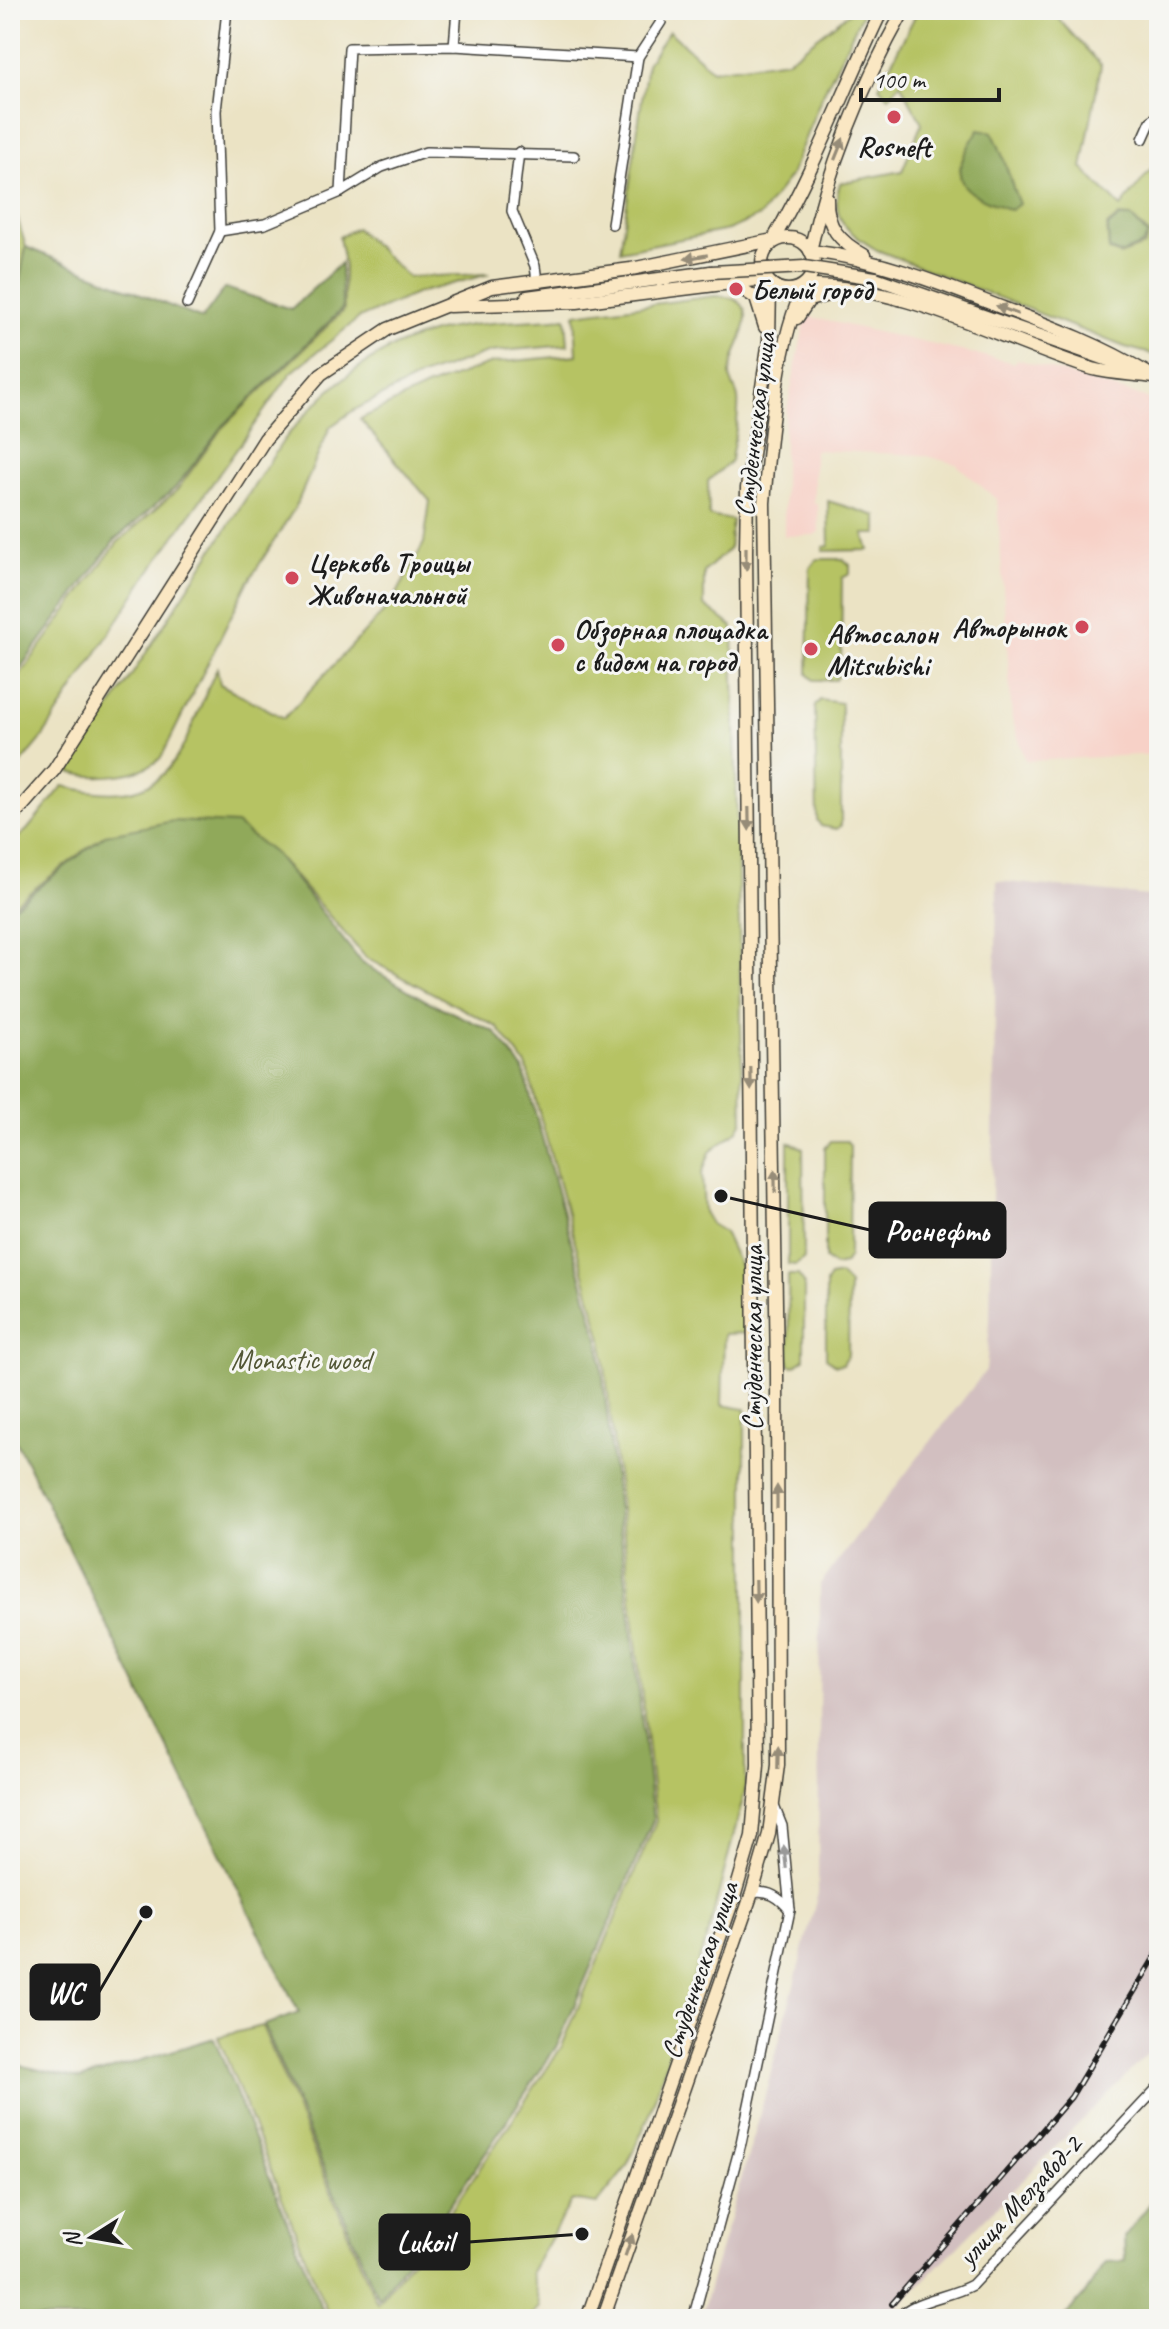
<svg xmlns="http://www.w3.org/2000/svg" width="1169" height="2329" font-family="Caveat,sans-serif">
  <rect width="100%" height="100%" fill="#f6f6f2"/>
  <filter id="ink" filterUnits="userSpaceOnUse"><feTurbulence type="fractalNoise" baseFrequency=".0125" numOctaves="2"/><feDisplacementMap in="SourceGraphic" scale="16" xChannelSelector="R" yChannelSelector="G"/><feConvolveMatrix kernelMatrix="1 2 1 2 8 2 1 2 1" color-interpolation-filters="sRGB"/></filter>
  <filter id="wash" filterUnits="userSpaceOnUse"><feTurbulence type="fractalNoise" baseFrequency=".006" numOctaves="4" result="noise"/><feDisplacementMap in="SourceGraphic" scale="32" xChannelSelector="R" yChannelSelector="G"/><feGaussianBlur stdDeviation="1.8" result="paint"/><feColorMatrix in="noise" values="0 0 0 0 0 0 0 0 0 0 0 0 0 0 0 0 0 1.4 0 .05"/><feComposite in="paint" operator="in"/></filter>
  <g filter="url(#wash)">
    <rect width="100%" height="100%" fill="#ebe3c4"/>
    <path fill="#f7d1c7" d="M806,316L1015,363L1017,359L1159,402V754L1026,761L1012,719L997,500L956,464L922,455L814,450V504H818L819,532L814,535L784,536V424Z"/>
    <path fill="#d2bfc0" d="M997,881L1159,897V2042L886,2319H700L758,2122L818,1893L820,1584L986,1370L990,1321Z"/>
    <g fill="#b6c364" stroke="#697040" stroke-width="2" fill-rule="evenodd">
      <path d="M853,10H864L822,96L790,176L760,216L728,230L620,251L647,64L669,31L712,70L788,60Z"/>
      <path d="M918,10H1050L1101,65L1082,168L1121,207L1159,159V356L1125,347L877,250C848,233 829,219 840,183L902,171L922,123L900,83L889,97L879,87ZM1119,216L1131,217L1149,234L1144,246L1120,255L1109,251L1107,226Z"/>
      <path d="M10,194L26,247L10,334Z"/>
      <path d="M356,228L408,277L489,274L418,293L359,318L291,373L147,575L40,741L10,777V688L117,543L177,490L223,427L344,310V264L339,237Z"/>
      <path d="M715,296C773,297 732,347 730,374C730,383 737,390 738,398C740,417 733,442 731,461L708,481L709,516L732,520L729,549L704,572V605L733,627L743,1121L738,1130L710,1152L702,1174L704,1212L711,1224L724,1232L743,1273L745,1333L724,1334L722,1405L745,1409V1791L711,1923L649,2116L626,2168L597,2204L572,2200L531,2272L540,2307L530,2317L330,2319L218,2037L262,2026L377,2303L455,2205L562,2046L656,1821L602,1340L526,1065L497,1027L366,958L276,855L105,835L10,907V844L27,830L63,786C178,814 178,751 217,668L220,684L284,718L392,603L424,543L430,501L360,419L426,387L492,363L577,355L575,314Z"/>
      <path d="M566,318L568,345L490,352L421,376L354,410L330,427L296,506L247,584L161,758C139,777 96,780 69,772L283,441C320,394 367,353 424,335C468,321 521,322 566,318Z"/>
      <path d="M828,501L877,516V534H864L869,550L823,551V547L829,546Z"/>
      <path d="M817,559H843L850,565V574L842,578L841,671L836,680H814L808,674L810,568Z"/>
      <path d="M820,700L841,703V825L837,829L821,826L817,820L815,706Z"/>
      <path d="M831,1141H847L850,1146L849,1256L844,1264L835,1266L825,1259V1148Z"/>
      <path d="M788,1142L803,1148L804,1258L796,1265L788,1264Z"/>
      <path d="M788,1275H798L804,1283V1359L795,1366L789,1365Z"/>
      <path d="M840,1275L849,1285L848,1355L843,1364L836,1365L826,1358V1283L830,1277Z"/>
    </g>
    <g fill="#90a95a" stroke="#56623b" stroke-width="2">
      <path d="M979,129L992,132C1005,155 1009,180 1019,204L1011,210C957,191 945,181 979,129Z"/>
      <path d="M1119,217H1131L1148,235L1142,245L1120,254L1109,250L1108,227Z"/>
      <path d="M26,247L202,319L225,288L291,309L341,263L342,309L223,426L175,488L115,540L10,682V334Z"/>
      <path d="M173,821L236,824L276,855L362,963L427,1001L495,1032L523,1069L599,1342L653,1820L558,2044L451,2204L378,2298L264,2025L299,2013L10,1429V910L105,835Z"/>
      <path d="M214,2038L326,2319H10V2063L80,2079Z"/>
      <path d="M1159,2192V2319H1062L1085,2294L1106,2262L1125,2261L1124,2237Z"/>
    </g>
  </g>
  <g filter="url(#ink)">
    <g fill="none" stroke-linecap="round" stroke-linejoin="round">
      <defs>
        <g id="street">
          <path d="M454,46L457,10"/>
          <path d="M1143,139L1151,121L1159,115"/>
          <path d="M519,152L512,211L535,266L537,281"/>
          <path d="M341,192L349,48L454,46L638,57"/>
          <path d="M612,224L638,57L661,22V10"/>
          <path d="M220,231L265,224L341,192L382,167L426,152L574,156"/>
          <path d="M187,304L220,231L216,111L227,10"/>
          <path d="M752,1893C769,1890 779,1897 790,1910"/>
          <path d="M693,2319L741,2143L790,1910L782,1826L774,1806"/>
          <path d="M896,2319C915,2299 948,2298 972,2285L1159,2086"/>
        </g>
        <g id="secondary">
          <path d="M904,10C861,87 829,165 810,251C879,259 939,283 1003,308C1053,327 1101,345 1147,373"/>
          <path d="M827,198C826,227 840,242 864,255"/>
          <circle cx="788" cy="264" r="26"/>
          <path d="M875,278L1126,366"/>
          <path d="M734,284L756,298L765,327"/>
          <path d="M527,297L711,272"/>
          <path d="M449,306L577,302L756,280L770,287L769,340L747,488L746,552L758,1765L752,1836L735,1894L587,2319"/>
          <path d="M797,318L809,300L839,292"/>
          <path d="M10,820L54,770L265,439L321,374L388,329L492,287L631,269L773,240C816,166 845,87 882,10"/>
          <path d="M603,2319L752,1893L769,1834L778,1765L777,1372L764,503C769,443 777,337 805,286C905,284 1000,340 1093,369C1112,374 1135,374 1154,377"/>
        </g>
      </defs>
      <use href="#street" stroke="#3b3a35" stroke-width="12"/>
      <use href="#secondary" stroke="#3b3a35" stroke-width="15"/>
      <use href="#street" stroke="#fff" stroke-width="9"/>
      <use href="#secondary" stroke="#fae7c3" stroke-width="12"/>
      <defs>
        <path id="rail" d="M892,2304L1071,2097L1159,1950"/>
      </defs>
      <use href="#rail" stroke="#1c1c1c" stroke-width="6"/>
      <use href="#rail" stroke="#f6f6f2" stroke-width="3" stroke-dasharray="9" stroke-linecap="butt"/>
      <defs>
        <path id="secondary-bridge" d="M711,272L804,267L875,278"/>
      </defs>
      <use href="#secondary-bridge" stroke="#3b3a35" stroke-width="15" stroke-linecap="butt"/>
      <use href="#secondary-bridge" stroke="#fae7c3" stroke-width="12"/>
    </g>
    <defs><path id="oneway-solid" d="M-6-.8H1V-3.2L6.5 0L1 3.2V.8H-6Z" transform="scale(2)"/></defs>
    <g fill="#968c78">
      <use href="#oneway-solid" transform="translate(839 149) rotate(-68)"/>
      <use href="#oneway-solid" transform="translate(696 257) rotate(170)"/>
      <use href="#oneway-solid" transform="translate(1007 310) rotate(-159)"/>
      <use href="#oneway-solid" transform="translate(746 559) rotate(90)"/>
      <use href="#oneway-solid" transform="translate(749 819) rotate(89)"/>
      <use href="#oneway-solid" transform="translate(751 1079) rotate(89)"/>
      <use href="#oneway-solid" transform="translate(775 1181) rotate(-91)"/>
      <use href="#oneway-solid" transform="translate(777 1497) rotate(-90)"/>
      <use href="#oneway-solid" transform="translate(756 1591) rotate(89)"/>
      <use href="#oneway-solid" transform="translate(778 1757) rotate(-89)"/>
      <use href="#oneway-solid" transform="translate(629 2245) rotate(-71)"/>
    </g>
    <use fill="#999" href="#oneway-solid" transform="translate(785 1857) rotate(-96)"/>
  </g>
  <g fill="#d1495b" stroke="#f6f6f2" stroke-width="3">
    <circle cx="894" cy="117" r="8"/>
    <circle cx="736" cy="289" r="8"/>
    <circle cx="292" cy="578" r="8"/>
    <circle cx="1082" cy="627" r="8"/>
    <circle cx="558" cy="645" r="8"/>
    <circle cx="811" cy="649" r="8"/>
  </g>
  <g text-anchor="middle" stroke-width="6" stroke-linejoin="round" paint-order="stroke">
    <g font-size="28" font-weight="bold" fill="#1c1c1c" stroke="#f6f6f2" text-anchor="start">
      <text x="894" y="156" text-anchor="middle">Rosneft</text>
      <text x="752" y="299">Белый город</text>
      <text x="308" y="572">Церковь Троицы<tspan x="308" dy="32">Живоначальной</tspan></text>
      <text x="1066" y="637" text-anchor="end">Авторынок</text>
      <text x="574" y="639">Обзорная площадка<tspan x="574" dy="32">с видом на город</tspan></text>
      <text x="827" y="643">Автосалон<tspan x="827" dy="32">Mitsubishi</tspan></text>
    </g>
    <g font-size="28" fill="#1c1c1c" stroke="#f6f6f2">
      <text transform="translate(754 424) rotate(-83)" y="10">Студенческая улица</text>
      <text transform="translate(752 1338) rotate(-90)" y="10">Студенческая улица</text>
      <text transform="translate(699 1970) rotate(-71)" y="10">Студенческая улица</text>
      <text transform="translate(1019 2200) rotate(-47)" y="10">улица Мелзавод-2</text>
    </g>
    <g font-size="28" fill="#525635" stroke="#f6f6f2">
      <text x="301" y="1369">Monastic wood</text>
    </g>
  </g>
  <path fill="none" stroke="#1c1c1c" stroke-width="3" d="M721 1196L870 1230M146 1912L99 1992M582 2234L469 2242"/>
  <g fill="#1c1c1c" stroke="#f6f6f2" stroke-width="3">
    <circle cx="721" cy="1196" r="8"/>
    <circle cx="146" cy="1912" r="8"/>
    <circle cx="582" cy="2234" r="8"/>
  </g>
  <g fill="#1c1c1c" stroke="#1c1c1c" stroke-width="3">
    <rect x="870" y="1203" width="135" height="54" rx="8"/>
    <rect x="31" y="1965" width="68" height="54" rx="8"/>
    <rect x="380" y="2215" width="89" height="54" rx="8"/>
  </g>
  <g font-size="30" text-anchor="middle" font-weight="bold" fill="#fff">
    <text x="937" y="1241">Роснефть</text>
    <text x="65" y="2003">WC</text>
    <text x="425" y="2252">Lukoil</text>
  </g>
  <rect width="1169" height="2329" fill="none" stroke="#f6f6f2" stroke-width="40"/>
  <g transform="translate(92 2237) rotate(259)" stroke="#f6f6f2" stroke-width="6" paint-order="stroke">
  <path d="M0-6L14 30L0 20L-14 30Z" fill="#1c1c1c"/>
  <text y="-12" font-size="22" font-weight="bold" text-anchor="middle" fill="#1c1c1c">N</text>
  </g>
  <path d="M861 88v12h138v-12" fill="none" stroke="#1c1c1c" stroke-width="4"/>
  <text x="873" y="88" font-size="24" fill="#1c1c1c" stroke="#f6f6f2" stroke-width="6" paint-order="stroke">100 m</text>
</svg>
